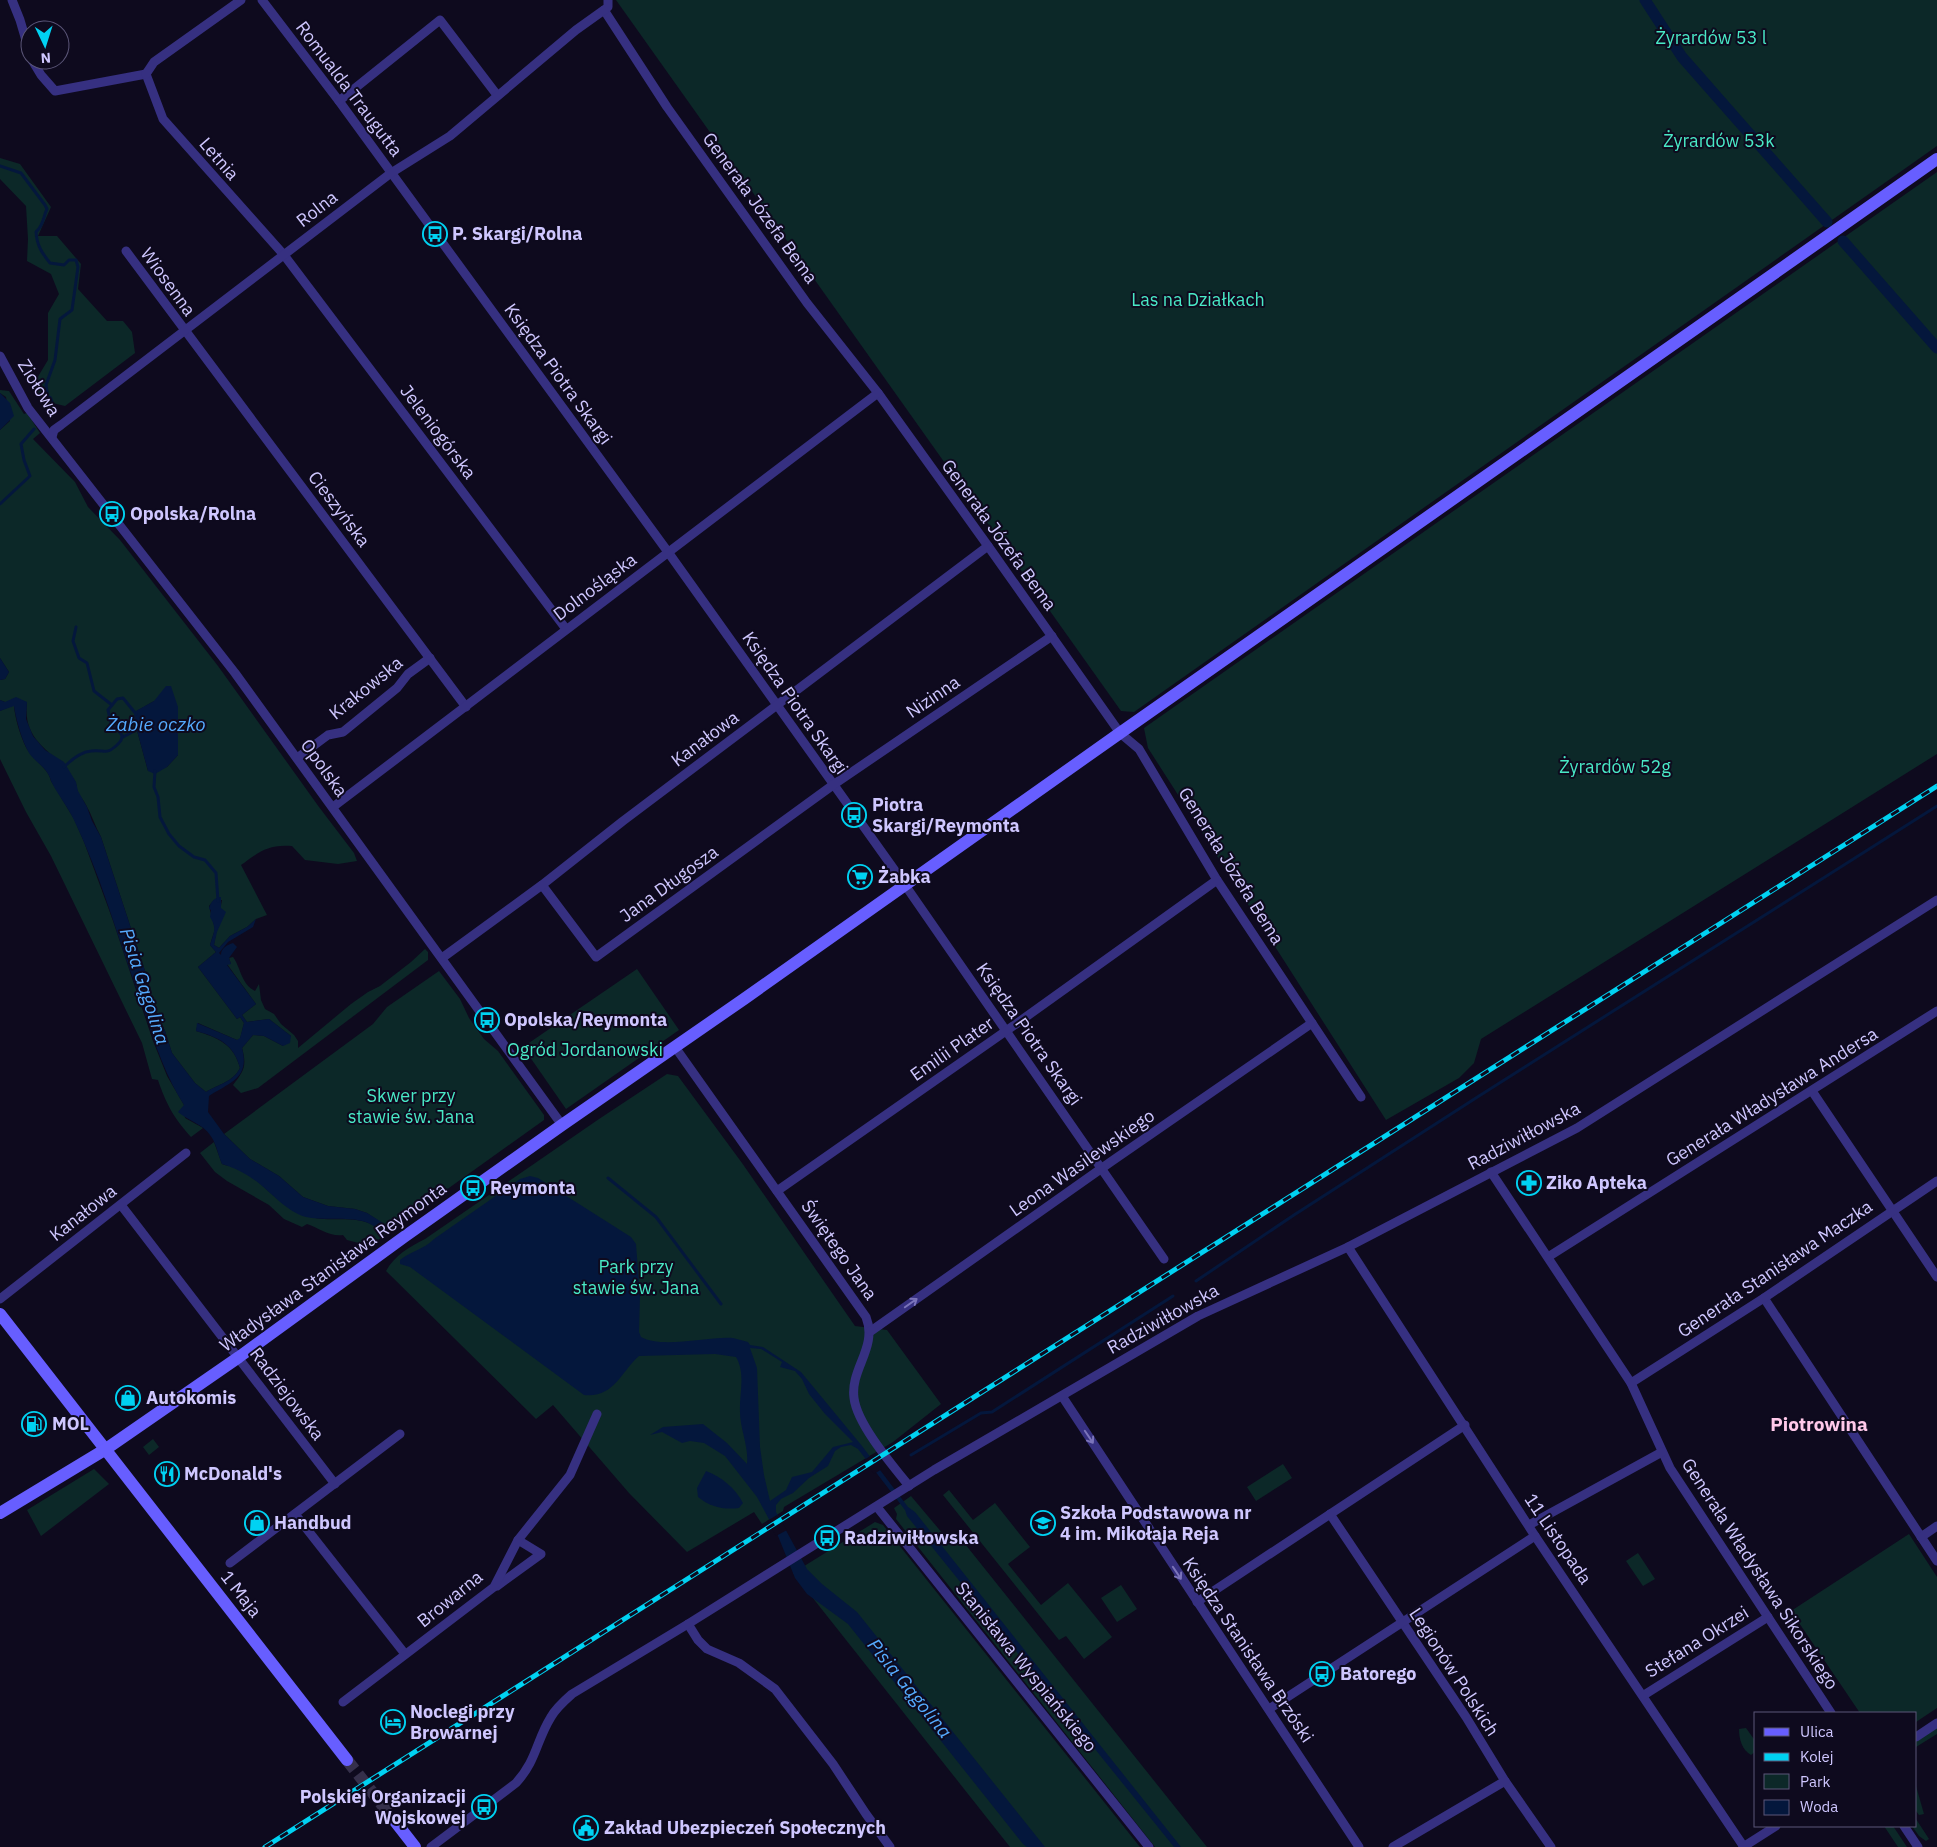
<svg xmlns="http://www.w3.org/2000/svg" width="1937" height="1847" font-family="'IBM Plex Sans',sans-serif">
  <rect width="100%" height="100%" fill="#0e0a1e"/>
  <g fill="#0c2828" fill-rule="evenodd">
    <path d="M616,0H1937V146L1134,712L1121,711Z"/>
    <path d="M0,158L20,164L51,207L38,236H57L81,264L78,289L107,321H123L132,332L135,353L65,406L40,400L36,380L48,360V313L59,294L51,274L27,261L28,239L26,206L0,179Z"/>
    <path d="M1937,172V754L1481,1039L1474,1063L1459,1078L1386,1120L1148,748L1144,728Z"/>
    <path d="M0,390L9,391L24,414L27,413L40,433L33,439L75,482L88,507L120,540L218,666L319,807L354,853L357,861L338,864L305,860L292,846C268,844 259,852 241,865L267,915L256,919L247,927L230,936L219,948L214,945L222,900H214L209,906L215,929L210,945L216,952L198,967L237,1019L240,1017L244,1023L240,1039L237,1040L198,1023L196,1031C218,1038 234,1044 240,1068C233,1082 219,1084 206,1092L195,1083L172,1053L165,1031L154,1008L145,971L101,837C95,826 92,815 86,805C84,801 80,796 78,792C76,788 77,784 75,781C56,750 22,745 27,702H5L0,700V680L5,679L9,672L0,658V430L10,421L6,397L0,393ZM154,701L178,707V755L167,767L148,771L135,723V712Z"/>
    <path d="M11,706H14C15,719 22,742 29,752C36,763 48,768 51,781L74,819L84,842L112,918L153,1041L167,1076L184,1105L185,1118L203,1128L191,1137C174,1118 166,1104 158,1080L152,1079L142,1043L51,856L26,812L0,759V711Z"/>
    <path d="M425,949L428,952V960L258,1088L241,1093L233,1085C244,1071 247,1066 242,1048L253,1035L264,1036L283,1046L291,1036L269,1019L247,1022L242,1015L256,1004L227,964H231L229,958L233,957C241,968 241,984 255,991L259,984L261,1000L265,1009L274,1014L281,1024L294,1035L298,1041V1048L351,1004L368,992L380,986L411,962Z"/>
    <path d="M637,969L679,1030L566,1109L523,1047Z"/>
    <path d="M439,971L460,999L469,1018L484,1039L498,1051L544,1115V1120L407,1218L370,1246L347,1240L343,1235C330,1237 319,1228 307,1224L302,1227L284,1219L269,1205L227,1181L215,1172L200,1153L214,1142L222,1164C227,1166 232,1166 237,1168C265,1181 282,1213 315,1218C335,1222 361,1214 379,1229L385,1225L367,1213L355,1209L328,1206L303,1197L279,1176L250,1159L224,1134L373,1024L387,1007Z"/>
    <path d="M667,1074L678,1076L742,1163L855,1326L887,1330L941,1404L893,1442L784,1507L783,1511L762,1524L754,1512L687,1552L629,1493L553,1405L536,1419L386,1271C395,1255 409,1247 425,1239L599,1119Z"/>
    <path d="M153,1439L159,1447L149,1455L143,1447Z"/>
    <path d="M1283,1464L1292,1478L1256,1501L1247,1487Z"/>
    <path d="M94,1469L109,1484L41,1536L27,1510Z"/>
    <path d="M949,1490L973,1520L995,1503L1030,1547L1008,1564L1041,1605L1068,1583L1112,1637L1084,1659L1066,1636L1059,1640L943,1495Z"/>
    <path d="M911,1496L943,1534L961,1539L1207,1847H1155L896,1519L897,1514L894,1508Z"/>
    <path d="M875,1522L883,1525L1140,1847H1010L793,1573Z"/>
    <path d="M1909,1534L1937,1577V1708L1916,1722V1713H1860L1791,1611Z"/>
    <path d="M1638,1553L1655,1579L1643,1586L1626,1561Z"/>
    <path d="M1121,1585L1137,1609L1117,1622L1101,1598Z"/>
    <path d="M1937,1727V1734L1916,1747V1741Z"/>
    <path d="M1746,1728L1756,1742V1751L1751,1755C1742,1750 1739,1739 1739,1729Z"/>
    <path d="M1916,1786L1924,1814L1919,1815L1916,1811Z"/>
    <path d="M1916,1819L1929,1839L1926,1841L1919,1836L1912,1826H1916Z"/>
    <path d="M1884,1826H1893L1907,1847H1898Z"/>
  </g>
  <g fill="#04173c" fill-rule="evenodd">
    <path d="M0,393L10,403L14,416L0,430Z"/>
    <path d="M48,396H51C55,402 55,409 49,414L45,407L46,397Z"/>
    <path d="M0,658L9,672L5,679L0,680Z"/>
    <path d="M166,686H171L178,707V755L167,767L155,774L148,771L135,723L134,712L154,701Z"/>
    <path d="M16,697L27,702L26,719L33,736L45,750L64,762L76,782L78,791L87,807L92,821L101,837L145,971L154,1008L165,1031L172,1053L195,1083L206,1092C219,1084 233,1082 240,1068C234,1044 218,1037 196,1031L197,1023L237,1040L240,1038L244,1023L240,1017L237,1019L198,967L216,952L210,945C214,932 217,928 210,917L211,910L209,909C210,902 215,897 221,897V908L226,912L217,932L214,945L219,948L230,936L247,927L256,919L253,927L228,942L219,953L221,955C221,948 227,945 233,943L237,947L229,958L231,964L227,965L256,1004L242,1015L247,1022L269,1019L291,1036L290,1043L283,1046L264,1036L253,1035L242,1048C250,1078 231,1082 209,1096L208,1112L224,1134L250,1159L279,1176L303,1197L328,1206L355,1209L367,1213L388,1226L380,1232C366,1212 327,1222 306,1217C287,1212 272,1193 256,1181C245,1173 235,1168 222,1164C218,1155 216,1142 210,1135C203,1124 188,1121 178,1112L184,1105C160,1067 149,1024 134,982C115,928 99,872 74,820C68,807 58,795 51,781C48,768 36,763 29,753C22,741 16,720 14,706L0,711V700L5,702Z"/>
    <path d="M530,1176L538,1178L631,1237L636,1244L640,1296L639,1332L641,1337C662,1349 709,1336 733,1338C738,1339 743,1341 748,1342L750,1345L763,1347L801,1372L862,1446L908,1507L915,1512L1181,1847H1174L907,1516L905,1510L858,1449L851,1445L841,1447L835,1451L828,1466L809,1478L793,1493L781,1499L776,1505V1512L807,1569L822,1584L857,1612L1045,1847H1027L1023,1844L848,1624L807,1594L795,1578L778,1536L757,1497L725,1456L704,1443L690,1441L682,1443L662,1432L650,1435L663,1427L703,1424L727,1443L747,1464C749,1447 740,1429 740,1412C739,1394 746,1374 736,1357L715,1354L639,1356C620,1373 614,1398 584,1395L410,1267L400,1264V1260C411,1251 423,1250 434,1239L520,1179ZM750,1348L761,1349L782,1362L780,1367L795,1371L802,1379L809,1394L825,1414L853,1442L833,1447L812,1472L792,1477L786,1490L770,1501L764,1475L760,1447L757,1368Z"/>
    <path d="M706,1471C722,1477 735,1488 743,1503L739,1508C724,1510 710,1507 698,1497L697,1488Z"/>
  </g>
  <g fill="#0e0a1e">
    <path d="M872,1455L882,1469L874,1474L864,1460Z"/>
    <path d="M777,1515L787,1530L776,1536L767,1521Z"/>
  </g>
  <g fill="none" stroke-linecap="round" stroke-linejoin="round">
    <g stroke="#04173c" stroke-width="3">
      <path d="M0,166L21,173L45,205L47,209C43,217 44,225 36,232C37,246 42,253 50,263L64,265L69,260H76L78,267L72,310L60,319L55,360L46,385L48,398"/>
      <path d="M0,504L30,476L24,460L21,444L34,429"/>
      <path d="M76,627L73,641L79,658L87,663L94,691L112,705"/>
      <path d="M123,737L136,730"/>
      <path d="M64,767C71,760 81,752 91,751C105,749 105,756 117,745C121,741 122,740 122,735L111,723L108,710L117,699L123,698L136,714"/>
      <path d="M155,771L154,787L158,797L160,817L169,834L179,846L194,857L205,860L216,873L218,901"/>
      <path d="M608,1178L656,1217L721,1304"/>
      <path d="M1196,1281L1294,1215L1479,1096L1937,806"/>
      <path d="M911,1455L981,1413L992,1412L1173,1296"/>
    </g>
    <g stroke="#04173c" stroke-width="11">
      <path d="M1645,0L1682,57L1827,222"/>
      <path d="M1843,241L1937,348"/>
    </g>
    <path stroke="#35304b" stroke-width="12" stroke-dasharray="12 6" stroke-linecap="butt" d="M347,1760L394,1820"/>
    <g stroke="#363081" stroke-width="9">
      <path d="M12,0L20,20L30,54"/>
      <path d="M262,0L339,101L668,552L896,872L1164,1259"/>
      <path d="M604,10L667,107L807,303L878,393L988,546L1120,733L1139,749L1217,880L1361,1097"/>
      <path d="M32,60L41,75L55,91L146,74"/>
      <path d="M146,74L163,119L284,255L566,629"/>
      <path d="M146,74L154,62L241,0"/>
      <path d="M339,101L440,20L497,95"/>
      <path d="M126,251L466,707"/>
      <path d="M0,356L28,408L235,673L562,1125"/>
      <path d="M52,437L54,430L61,425L391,173L450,136L576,30L604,10L608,7V0"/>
      <path d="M297,758L328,735L343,732L397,688L408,674L430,658"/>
      <path d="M333,807L878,393"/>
      <path d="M542,885L596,957L833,785L1052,636"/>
      <path d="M442,958L542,885L623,821L988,546"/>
      <path d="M675,1047L866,1317C878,1347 850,1369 854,1398C857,1424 892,1465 909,1486"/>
      <path d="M1812,1091L1937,1277"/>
      <path d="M1491,1172L1631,1383L1670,1468L1831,1713"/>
      <path d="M777,1191L1016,1024L1217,880"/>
      <path d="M121,1205L335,1484"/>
      <path d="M1348,1247L1535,1536L1744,1847"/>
      <path d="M1548,1257L1937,1011"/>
      <path d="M1764,1298L1937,1561"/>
      <path d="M0,1299L186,1153"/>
      <path d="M871,1331L1112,1161L1312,1023"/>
      <path d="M1631,1383L1764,1298L1937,1181"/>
      <path d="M1062,1396L1359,1847"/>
      <path d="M877,1507L1149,1847"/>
      <path d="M295,1514L405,1654"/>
      <path d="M1330,1514L1466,1717L1505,1781L1551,1847"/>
      <path d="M1529,1525L1662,1452"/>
      <path d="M1921,1537L1937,1526"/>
      <path d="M230,1563L400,1434"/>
      <path d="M497,1586L541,1554L518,1540"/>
      <path d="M1197,1602L1465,1425"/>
      <path d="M688,1624L698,1640L707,1649L739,1663L775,1689L833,1764L866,1814L890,1847"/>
      <path d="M1644,1695L1768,1617"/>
      <path d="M343,1702L494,1587L518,1540L570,1475L597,1414"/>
      <path d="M1269,1709L1535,1536"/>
      <path d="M1916,1737L1937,1723"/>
      <path d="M1904,1826L1918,1847"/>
      <path d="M431,1847L516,1783C537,1760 536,1741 551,1717C556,1708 564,1701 572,1694L688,1624L934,1470L1198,1316L1348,1247L1577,1128L1937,900"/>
      <path d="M1393,1847L1505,1781"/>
      <path d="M1743,1847L1776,1826"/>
    </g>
    <g stroke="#675eff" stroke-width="12">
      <path d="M0,1314L347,1760"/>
      <path d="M0,1513L106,1449L239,1357L404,1237L562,1125L744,999L1120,733L1937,159"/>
      <path d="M394,1820L415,1847"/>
    </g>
    <defs>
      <path id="rail" d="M265,1847L1937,786"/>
    </defs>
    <use href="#rail" stroke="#00d2f2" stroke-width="5"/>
    <use href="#rail" stroke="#0e0a1e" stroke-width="3" stroke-dasharray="9" stroke-linecap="butt"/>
  </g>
  <defs><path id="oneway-shaft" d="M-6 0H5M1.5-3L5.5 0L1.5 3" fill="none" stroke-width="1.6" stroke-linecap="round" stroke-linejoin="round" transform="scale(1.25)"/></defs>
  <g stroke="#7b74ba">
    <use href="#oneway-shaft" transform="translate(911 1303) rotate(-35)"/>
    <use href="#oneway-shaft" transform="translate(1089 1437) rotate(56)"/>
    <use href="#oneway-shaft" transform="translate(1177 1573) rotate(56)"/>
  </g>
  <defs>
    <symbol id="bus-ring" viewBox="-11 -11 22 22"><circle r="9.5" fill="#0e0a1e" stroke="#00d2f2" stroke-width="1.5"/><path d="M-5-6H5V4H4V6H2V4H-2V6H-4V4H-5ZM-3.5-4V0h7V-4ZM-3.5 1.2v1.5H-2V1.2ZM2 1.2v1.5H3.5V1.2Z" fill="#00d2f2"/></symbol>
    <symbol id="supermarket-ring" viewBox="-11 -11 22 22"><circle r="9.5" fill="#0e0a1e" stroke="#00d2f2" stroke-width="1.5"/><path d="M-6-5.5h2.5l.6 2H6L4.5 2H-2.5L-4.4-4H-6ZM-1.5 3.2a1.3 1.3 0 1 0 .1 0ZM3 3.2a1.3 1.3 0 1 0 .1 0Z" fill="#00d2f2"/></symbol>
    <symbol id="pharmacy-ring" viewBox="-11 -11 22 22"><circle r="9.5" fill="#0e0a1e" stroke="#00d2f2" stroke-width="1.5"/><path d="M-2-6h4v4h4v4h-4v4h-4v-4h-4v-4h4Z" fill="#00d2f2"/></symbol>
    <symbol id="shop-ring" viewBox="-11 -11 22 22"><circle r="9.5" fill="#0e0a1e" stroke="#00d2f2" stroke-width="1.5"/><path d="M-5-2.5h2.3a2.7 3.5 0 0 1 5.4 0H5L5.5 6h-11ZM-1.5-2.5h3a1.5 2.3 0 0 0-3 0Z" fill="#00d2f2"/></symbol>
    <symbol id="fuel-ring" viewBox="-11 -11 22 22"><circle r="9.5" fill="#0e0a1e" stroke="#00d2f2" stroke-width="1.5"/><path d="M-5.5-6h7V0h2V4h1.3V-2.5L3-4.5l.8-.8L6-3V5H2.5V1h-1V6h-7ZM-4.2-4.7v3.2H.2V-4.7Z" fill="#00d2f2"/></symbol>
    <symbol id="restaurant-ring" viewBox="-11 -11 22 22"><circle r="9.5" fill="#0e0a1e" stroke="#00d2f2" stroke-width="1.5"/><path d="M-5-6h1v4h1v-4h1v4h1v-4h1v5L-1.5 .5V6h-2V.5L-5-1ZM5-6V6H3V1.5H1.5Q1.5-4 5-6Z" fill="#00d2f2"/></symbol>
    <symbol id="school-ring" viewBox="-11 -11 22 22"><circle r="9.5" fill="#0e0a1e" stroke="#00d2f2" stroke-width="1.5"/><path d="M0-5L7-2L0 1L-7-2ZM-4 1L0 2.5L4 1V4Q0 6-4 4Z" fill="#00d2f2"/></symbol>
    <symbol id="hotel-ring" viewBox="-11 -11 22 22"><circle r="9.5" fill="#0e0a1e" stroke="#00d2f2" stroke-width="1.5"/><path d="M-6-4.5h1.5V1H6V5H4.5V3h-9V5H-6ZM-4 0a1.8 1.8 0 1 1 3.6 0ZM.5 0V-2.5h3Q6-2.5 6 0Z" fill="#00d2f2"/></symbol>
    <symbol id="civic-ring" viewBox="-11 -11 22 22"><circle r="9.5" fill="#0e0a1e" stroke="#00d2f2" stroke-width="1.5"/><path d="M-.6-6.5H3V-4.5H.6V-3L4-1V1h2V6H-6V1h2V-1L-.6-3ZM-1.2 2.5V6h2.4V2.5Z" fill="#00d2f2"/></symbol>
  </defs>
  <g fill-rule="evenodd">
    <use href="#bus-ring" x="421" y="220" width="28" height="28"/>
    <use href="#bus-ring" x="98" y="500" width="28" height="28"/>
    <use href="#bus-ring" x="840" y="801" width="28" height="28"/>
    <use href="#supermarket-ring" x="846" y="863" width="28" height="28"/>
    <use href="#bus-ring" x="473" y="1006" width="28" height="28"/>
    <use href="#pharmacy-ring" x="1515" y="1169" width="28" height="28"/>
    <use href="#bus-ring" x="459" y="1174" width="28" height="28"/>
    <use href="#shop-ring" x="114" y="1384" width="28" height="28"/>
    <use href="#fuel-ring" x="20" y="1410" width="28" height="28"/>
    <use href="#restaurant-ring" x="153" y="1460" width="28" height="28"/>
    <use href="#shop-ring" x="243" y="1509" width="28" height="28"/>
    <use href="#school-ring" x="1029" y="1509" width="28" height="28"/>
    <use href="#bus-ring" x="813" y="1524" width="28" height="28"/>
    <use href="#bus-ring" x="1308" y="1660" width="28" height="28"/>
    <use href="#hotel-ring" x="379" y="1708" width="28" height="28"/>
    <use href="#bus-ring" x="470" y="1793" width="28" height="28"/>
    <use href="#civic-ring" x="572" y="1814" width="28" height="28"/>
  </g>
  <g text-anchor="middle" stroke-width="4" stroke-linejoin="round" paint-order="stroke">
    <g font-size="18" fill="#49e9c6" stroke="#0e0a1e">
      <text x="1711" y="44">Żyrardów 53 l</text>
      <text x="1719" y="147">Żyrardów 53k</text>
      <text x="1198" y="306">Las na Działkach</text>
      <text x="1615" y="773">Żyrardów 52g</text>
      <text x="585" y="1056">Ogród Jordanowski</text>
      <text x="411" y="1102">Skwer przy<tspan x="411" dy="21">stawie św. Jana</tspan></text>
      <text x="636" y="1273">Park przy<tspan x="636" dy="21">stawie św. Jana</tspan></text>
    </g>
    <g font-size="18" fill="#cfc7ff" stroke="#0e0a1e">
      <text transform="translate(349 89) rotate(53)" y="6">Romualda Traugutta</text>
      <text transform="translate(219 159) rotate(49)" y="6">Letnia</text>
      <text transform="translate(760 208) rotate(54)" y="6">Generała Józefa Bema</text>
      <text transform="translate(317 209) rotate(-38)" y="6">Rolna</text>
      <text transform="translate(168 282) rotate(54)" y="6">Wiosenna</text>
      <text transform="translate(558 374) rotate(54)" y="6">Księdza Piotra Skargi</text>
      <text transform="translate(39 388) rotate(58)" y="6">Ziołowa</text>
      <text transform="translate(438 432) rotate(53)" y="6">Jeleniogórska</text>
      <text transform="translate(339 509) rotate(53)" y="6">Cieszyńska</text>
      <text transform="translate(999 535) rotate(54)" y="6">Generała Józefa Bema</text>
      <text transform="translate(595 587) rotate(-37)" y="6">Dolnośląska</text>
      <text transform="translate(366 688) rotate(-39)" y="6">Krakowska</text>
      <text transform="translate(933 697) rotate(-34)" y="6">Nizinna</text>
      <text transform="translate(795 703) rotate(55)" y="6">Księdza Piotra Skargi</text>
      <text transform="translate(705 739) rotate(-37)" y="6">Kanałowa</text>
      <text transform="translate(324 768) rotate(54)" y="6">Opolska</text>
      <text transform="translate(1231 866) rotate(58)" y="6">Generała Józefa Bema</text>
      <text transform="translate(669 884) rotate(-36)" y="6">Jana Długosza</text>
      <text transform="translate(1029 1034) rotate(55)" y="6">Księdza Piotra Skargi</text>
      <text transform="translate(952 1049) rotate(-35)" y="6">Emilii Plater</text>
      <text transform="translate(1772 1097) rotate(-32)" y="6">Generała Władysława Andersa</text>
      <text transform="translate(1524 1136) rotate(-28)" y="6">Radziwiłłowska</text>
      <text transform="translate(1082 1163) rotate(-35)" y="6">Leona Wasilewskiego</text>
      <text transform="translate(83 1213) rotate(-38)" y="6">Kanałowa</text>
      <text transform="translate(839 1250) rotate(55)" y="6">Świętego Jana</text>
      <text transform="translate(333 1267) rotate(-36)" y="6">Władysława Stanisława Reymonta</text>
      <text transform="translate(1775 1269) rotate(-34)" y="6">Generała Stanisława Maczka</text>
      <text transform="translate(1163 1319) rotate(-29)" y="6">Radziwiłłowska</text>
      <text transform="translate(287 1394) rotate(53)" y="6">Radziejowska</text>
      <text transform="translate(1558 1539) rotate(56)" y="6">11 Listopada</text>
      <text transform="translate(1760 1574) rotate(57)" y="6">Generała Władysława Sikorskiego</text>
      <text transform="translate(241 1594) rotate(52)" y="6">1 Maja</text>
      <text transform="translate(450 1599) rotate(-39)" y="6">Browarna</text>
      <text transform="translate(1697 1642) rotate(-32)" y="6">Stefana Okrzei</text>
      <text transform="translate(1248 1650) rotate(56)" y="6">Księdza Stanisława Brzóski</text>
      <text transform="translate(1026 1667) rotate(51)" y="6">Stanisława Wyspiańskiego</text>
      <text transform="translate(1454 1672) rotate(57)" y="6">Legionów Polskich</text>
    </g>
    <g font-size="18" font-weight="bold" fill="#cfc7ff" stroke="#0e0a1e" text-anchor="start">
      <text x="452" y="240">P. Skargi/Rolna</text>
      <text x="130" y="520">Opolska/Rolna</text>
      <text x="872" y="811">Piotra<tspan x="872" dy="21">Skargi/Reymonta</tspan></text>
      <text x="878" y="883">Żabka</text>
      <text x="504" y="1026">Opolska/Reymonta</text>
      <text x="1546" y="1189">Ziko Apteka</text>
      <text x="490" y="1194">Reymonta</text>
      <text x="146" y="1404">Autokomis</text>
      <text x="52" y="1430">MOL</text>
      <text x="184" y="1480">McDonald's</text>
      <text x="1060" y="1519">Szkoła Podstawowa nr<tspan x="1060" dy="21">4 im. Mikołaja Reja</tspan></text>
      <text x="274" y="1529">Handbud</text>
      <text x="844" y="1544">Radziwiłłowska</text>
      <text x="1340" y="1680">Batorego</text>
      <text x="410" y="1718">Noclegi przy<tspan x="410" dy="21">Browarnej</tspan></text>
      <text x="466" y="1803" text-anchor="end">Polskiej Organizacji<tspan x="466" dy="21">Wojskowej</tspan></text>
      <text x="604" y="1834">Zakład Ubezpieczeń Społecznych</text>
    </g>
    <g font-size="19" font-style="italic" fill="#55abff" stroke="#0e0a1e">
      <text x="156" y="731">Żabie oczko</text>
      <text transform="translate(145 986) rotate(72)" y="7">Pisia Gągolina</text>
      <text transform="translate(910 1688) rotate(51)" y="7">Pisia Gągolina</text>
    </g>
    <g font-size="19" font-weight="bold" fill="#ffc9ea" stroke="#0e0a1e">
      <text x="1819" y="1431">Piotrowina</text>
    </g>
  </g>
  <rect x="1754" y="1712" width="162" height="115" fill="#0e0a1e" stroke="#5b5678"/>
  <rect x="1764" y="1728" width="25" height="8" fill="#675eff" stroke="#5b5678"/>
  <text x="1800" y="1737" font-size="15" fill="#cfc7ff">Ulica</text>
  <rect x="1764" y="1753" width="25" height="8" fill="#00d2f2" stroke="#5b5678"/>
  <text x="1800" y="1762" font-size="15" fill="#cfc7ff">Kolej</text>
  <rect x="1764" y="1774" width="25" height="15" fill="#0c2828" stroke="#5b5678"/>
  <text x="1800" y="1787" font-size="15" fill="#cfc7ff">Park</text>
  <rect x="1764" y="1800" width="25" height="15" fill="#04173c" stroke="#5b5678"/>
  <text x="1800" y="1812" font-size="15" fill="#cfc7ff">Woda</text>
  <g transform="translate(45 45) rotate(176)"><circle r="24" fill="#0e0a1e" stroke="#5b5678"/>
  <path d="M0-4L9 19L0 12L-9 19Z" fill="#00d2f2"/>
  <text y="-8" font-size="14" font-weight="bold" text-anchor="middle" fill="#cfc7ff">N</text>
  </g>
</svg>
